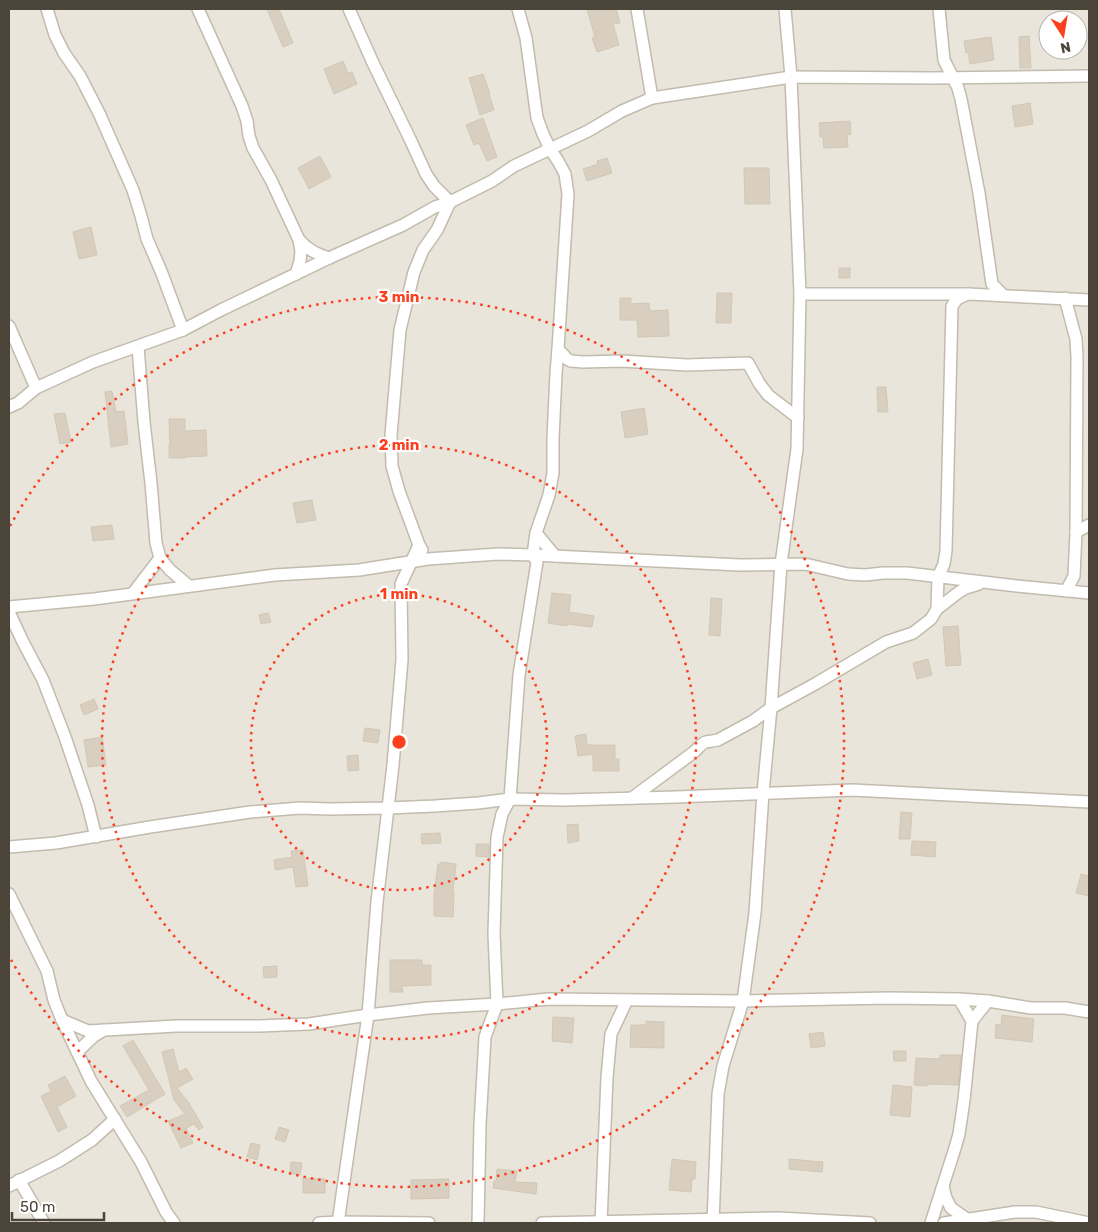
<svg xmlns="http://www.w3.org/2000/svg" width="1098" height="1232" font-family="Rubik,sans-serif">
  <rect width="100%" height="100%" fill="#f6f3ec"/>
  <path fill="#eae5da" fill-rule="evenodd" d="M9,9H1089V1223H9ZM1048,20H1078V50H1048Z"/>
  <g fill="#d8cfc1" stroke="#d3c7b4">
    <path d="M267,9H279L293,43L283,47Z"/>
    <path d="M587,9H616L620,23L613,24L619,45L597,52L592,38L595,37Z"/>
    <path d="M1029,36L1031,68H1020L1019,37Z"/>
    <path d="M991,37L994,60L970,64L968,52L966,53L964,41Z"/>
    <path d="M343,61L348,73L352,72L357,84L334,94L324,69Z"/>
    <path d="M483,74L490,94H489L494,110L480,115L469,78Z"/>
    <path d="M1030,103L1033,124L1015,127L1012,106Z"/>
    <path d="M483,118L497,157L487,161L479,143L474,145L466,125Z"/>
    <path d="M850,121L851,134L847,135L848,147L824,148L823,137H820L819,123Z"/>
    <path d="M320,156L331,177L309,189L298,168Z"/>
    <path d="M607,158L612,173L587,181L583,169L598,164L597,161Z"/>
    <path d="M744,168H769L770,204H745Z"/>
    <path d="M91,227L97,255L79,259L73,232Z"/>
    <rect x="839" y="268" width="11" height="10"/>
    <path d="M717,293H732L731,323H716Z"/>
    <path d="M620,298H631V304L649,303L650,311L668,310L669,336L638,337L637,320H620Z"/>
    <path d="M877,387H886L888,412H878Z"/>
    <path d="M112,391L116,412L124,411L128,444L111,447L105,392Z"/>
    <path d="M644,408L648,434L625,438L621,412Z"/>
    <path d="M65,413L71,442L60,444L54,414Z"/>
    <path d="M169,419H185V431L206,430L207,456L185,457V458H169V445H170Z"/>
    <path d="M312,500L316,520L297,523L293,503Z"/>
    <path d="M112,525L114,539L93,541L91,527Z"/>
    <path d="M552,593L571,595L569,612L594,616L592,627L567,624V626L548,623Z"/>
    <path d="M711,598L722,599L720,636L709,635Z"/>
    <path d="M268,613L271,622L261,624L259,615Z"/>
    <path d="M958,626L961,665L946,666L943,627Z"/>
    <path d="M928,659L932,675L917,679L913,663Z"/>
    <path d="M94,699L98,709L84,715L80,705Z"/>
    <path d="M365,728L380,730L378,743L363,741Z"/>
    <path d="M586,734L587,745H615V759H619V771H593V754L578,756L575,736Z"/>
    <path d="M102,737L106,765L88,767L84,740Z"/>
    <path d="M358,755L359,770L348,771L347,756Z"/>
    <path d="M901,812L912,813L910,839H899Z"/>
    <path d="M578,824L579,841L568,843L567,825Z"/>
    <path d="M440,833L441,843L422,844L421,834Z"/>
    <path d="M912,841L936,842L935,857L911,855Z"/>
    <path d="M476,844H489V857L476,856Z"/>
    <path d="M303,850L308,886L296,887L293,867L275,870L274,860L292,857L291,851Z"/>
    <path d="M441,862L456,864L453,892H454L453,917L434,916V894L438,864H440Z"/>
    <path d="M1081,874L1089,876V896L1076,893Z"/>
    <path d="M390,960H422V965H431V985L402,986L403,992H390Z"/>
    <path d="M277,966V977L264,978L263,967Z"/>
    <path d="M1002,1015L1034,1019L1032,1042L995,1038L996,1024L1001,1025Z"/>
    <path d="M553,1017L574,1018L572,1043L552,1041Z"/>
    <path d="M646,1021L664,1022V1048L630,1047L631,1025H646Z"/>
    <path d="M823,1032L825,1046L811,1048L809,1034Z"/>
    <path d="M133,1040L165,1094L127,1117L120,1106L149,1090L123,1046Z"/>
    <path d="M173,1049L179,1072L186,1068L193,1079L177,1088L189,1103L203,1127L199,1130L194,1124L186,1128L193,1143L181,1148L168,1121L185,1114L174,1100L162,1052Z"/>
    <path d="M893,1051H906V1061H894Z"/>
    <path d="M940,1055H961L958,1085L927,1084V1086L914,1085L916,1058L940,1059Z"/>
    <path d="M65,1076L76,1096L57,1107L67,1127L58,1132L41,1096L51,1091L48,1085Z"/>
    <path d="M893,1085L912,1087L910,1117L890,1115Z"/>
    <path d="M279,1127L289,1130L285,1142L275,1139Z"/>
    <path d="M251,1143L260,1145L257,1160L247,1157Z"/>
    <path d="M672,1159L696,1162L695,1179H692L691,1192L669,1190Z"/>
    <path d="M789,1159L823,1162L822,1172L789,1169Z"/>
    <path d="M291,1162L302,1163L300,1175L290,1173Z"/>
    <path d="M497,1169L517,1171L515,1182L537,1183L536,1194L493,1188L494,1181H496Z"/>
    <path d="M303,1178L325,1179V1193H303Z"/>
    <path d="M449,1179V1198L411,1199V1180Z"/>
  </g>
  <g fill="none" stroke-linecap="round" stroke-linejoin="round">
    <defs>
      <g id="street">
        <path d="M47,9L55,35L64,53L80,76L99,113L133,190L141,216L147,239L161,271L183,330"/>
        <path d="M198,9L242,106L247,121L249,136L253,148L271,180L299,240L301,251L300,261L296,274"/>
        <path d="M349,9L373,63L410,139L426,174L434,186L450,202L437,230L423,250L414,272L400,330L391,435L392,466L399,491L419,545L422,550"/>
        <path d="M637,9L652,98"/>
        <path d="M939,9L944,60L958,88L961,99L979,193L992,284L1003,295"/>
        <path d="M299,240C308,250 317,254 329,258"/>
        <path d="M800,294H968L1089,300"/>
        <path d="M1065,298L1076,339L1077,357L1076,532L1074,576L1066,591"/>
        <path d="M9,326L36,388"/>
        <path d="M138,347L144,422L151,483L156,543L160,558L170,570L189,586"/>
        <path d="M558,349L567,359L571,361L583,362L622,361L687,365L748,363L759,383L768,395L798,418"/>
        <path d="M9,407L18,403L36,388L93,362L183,330L221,310L329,258L403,225L435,207L450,202L492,181L514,166L588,131L622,111L652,98L791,77L933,78L1089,76"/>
        <path d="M1076,532L1089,525"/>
        <path d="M536,533L555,556"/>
        <path d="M133,593L160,558"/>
        <path d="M9,607L94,599L275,575L359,570L428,559L498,554L533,555L740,565L805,564L848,574L865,575L883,573H907L1017,586L1089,593"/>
        <path d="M937,609L938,577L944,564L946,551L952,306L957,299L968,294"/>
        <path d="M9,612L22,640L43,680L65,737L88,805L96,837"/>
        <path d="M632,798L694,752C698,749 701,743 706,742C710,741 713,741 718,740L753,721L771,708L815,684L886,642L913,633L931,619L937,609L959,592L966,588L979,584"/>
        <path d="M9,847L56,843L150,827L250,812L300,808L330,809L388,808L435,806L478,803L510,799L565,800L676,797L852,790L1089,802"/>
        <path d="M9,894L47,971L54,1000L62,1020L91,1081L141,1162L166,1212L174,1223"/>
        <path d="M959,999L972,1021"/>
        <path d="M62,1020L88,1031L176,1026H259L309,1024L368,1015L428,1008L497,1004L548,999L743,1001L889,998L959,999L988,1001L1031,1008H1065L1089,1012"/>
        <path d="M77,1052L94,1036L104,1030"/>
        <path d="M19,1180L44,1223"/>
        <path d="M9,1186L59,1161L92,1140L115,1119"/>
        <path d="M943,1186L946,1198L951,1208L967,1219"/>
        <path d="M319,1223L338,1222L429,1223"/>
        <path d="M338,1223L368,1015L377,902L393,765L402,660L401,584L419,545"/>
        <path d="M478,1223L480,1124L485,1037L497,1004L494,934L497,837L502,814L510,799L519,675L537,562L533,555L536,533L549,495L553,473V439L556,373L558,349L568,194L565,174L558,161L550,149L543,134L537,118L526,38L518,9"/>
        <path d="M542,1223L778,1218L870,1223"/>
        <path d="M601,1223L607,1077L611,1034L627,1000"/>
        <path d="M713,1223L718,1094L723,1066L743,1001L755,913L763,793L771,708L781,564L797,449L800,294L791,77L785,9"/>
        <path d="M931,1223L955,1148L959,1134L964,1100L972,1021L988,1001"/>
        <path d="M944,1223L1015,1212H1036L1089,1223"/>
      </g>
    </defs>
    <use href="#street" stroke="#c2bbae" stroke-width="14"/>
    <use href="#street" stroke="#fff" stroke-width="11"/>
  </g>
  <g fill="none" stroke="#fc3f1d" stroke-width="2.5" stroke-dasharray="2.5 5">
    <circle cx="399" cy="742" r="148"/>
    <circle cx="399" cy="742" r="297"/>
    <path d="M10 526A445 445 0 1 1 10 958"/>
  </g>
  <circle cx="399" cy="742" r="8" fill="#fc3f1d" stroke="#fff" stroke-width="2.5"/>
  <g font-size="15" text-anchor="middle" font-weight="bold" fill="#fc3f1d" stroke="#fff" stroke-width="4.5" stroke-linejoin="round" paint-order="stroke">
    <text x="399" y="302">3 min</text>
    <text x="399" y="450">2 min</text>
    <text x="399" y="599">1 min</text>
  </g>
  <rect width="1098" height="1232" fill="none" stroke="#4b4439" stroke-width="20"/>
  <g transform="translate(1063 35) rotate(168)"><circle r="24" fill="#ffffff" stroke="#b7b4b0"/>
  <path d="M0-4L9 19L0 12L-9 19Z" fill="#fc3f1d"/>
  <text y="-8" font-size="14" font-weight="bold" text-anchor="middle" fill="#4b4439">N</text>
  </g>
  <path d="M12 1212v8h92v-8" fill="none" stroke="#4b4439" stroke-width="2.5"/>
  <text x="20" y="1212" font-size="15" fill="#4b4439" stroke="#ffffff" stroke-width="4" paint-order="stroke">50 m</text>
</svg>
